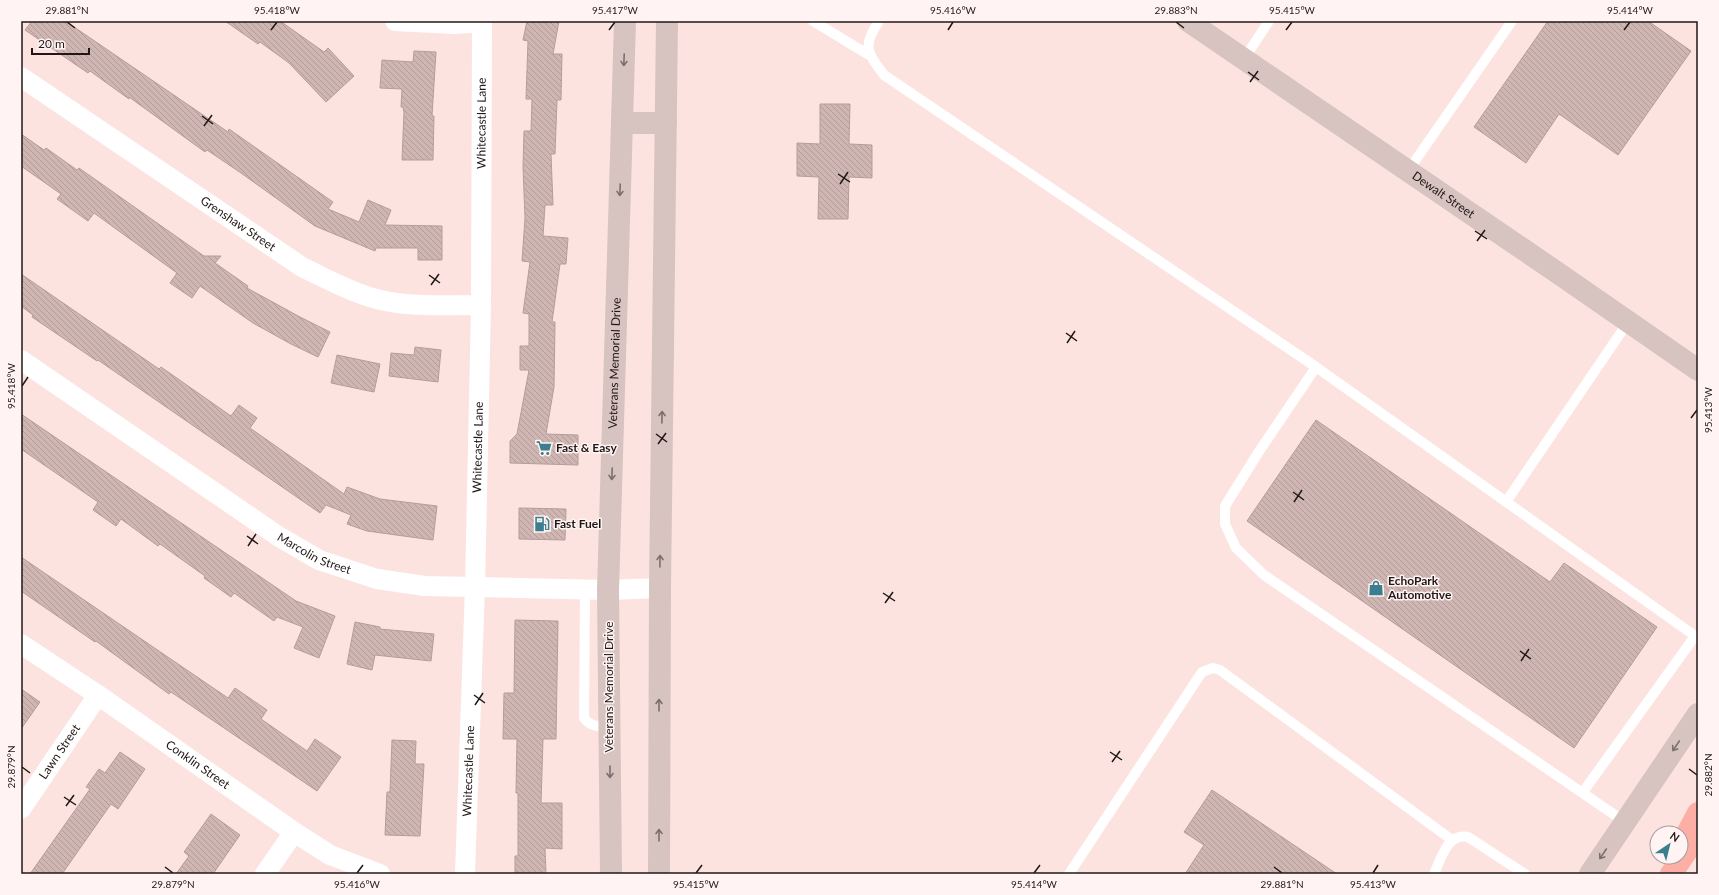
<svg xmlns="http://www.w3.org/2000/svg" width="1719" height="895" font-family="Lato,sans-serif">
  <defs>
    <pattern id="building-back-hatch" width="6" height="6" patternUnits="userSpaceOnUse"><rect width="6" height="6" fill="#cfb6b3"/><path d="M-1 5l2 2M0 0l6 6M5-1l2 2" fill="none" stroke="#b19c99"/></pattern>
  </defs>
  <rect width="100%" height="100%" fill="#fce3df"/>
  <g fill="url(#building-back-hatch)" stroke="#b59d9a">
    <path d="M32,21H66L77,29L228,132L229,129L333,202L328,209L359,222L368,200L391,210L385,225L442,226V260H418V248H376L375,251L315,226L241,173L207,150L205,152L129,97V99L90,71L88,73L25,30Z"/>
    <path d="M225,21H280L324,52L328,48L354,76L326,102L289,63L260,42L258,44Z"/>
    <path d="M527,21H559L553,54H562L561,100H557L555,154H551L553,205H545L543,236L568,238L566,264H560L552,322H555L554,387L546,434L578,435V465L510,463V441L517,434L529,370H520V346H529V314L523,313L530,262L522,261L525,218L523,167L524,131H531L532,99H526L528,41L523,40Z"/>
    <path d="M1548,21H1648L1691,51L1618,155L1559,114L1526,163L1474,127Z"/>
    <path d="M414,51L436,52L432,116H434L433,160H402L404,112L403,107H401L402,89L380,88L382,60L413,62Z"/>
    <path d="M820,104H850L849,144L872,145V178L849,177L848,219H818L819,177L797,176V143L820,144Z"/>
    <path d="M21,134L44,150L46,148L77,170L79,168L204,256H221L215,263L248,286L247,288L300,317L330,332L318,357L291,344L253,323L200,286L192,298L170,283L177,273L94,213L88,221L57,199L61,194L21,166Z"/>
    <path d="M21,274L159,369L161,367L231,416L239,405L257,418L250,428L344,494L347,487L380,499L437,506L433,540L367,531L347,524L351,515L326,505L320,513L98,360L97,361L32,317L33,315L21,306Z"/>
    <path d="M415,347L441,350L438,382L389,376L391,353L414,355Z"/>
    <path d="M337,355L380,364L374,392L331,383Z"/>
    <path d="M21,414L296,601L335,616L319,658L294,648L303,627L277,617L274,621L234,593L231,597L204,578L205,576L160,544L158,546L121,519L116,526L93,510L98,502L21,449Z"/>
    <path d="M1316,420L1550,582L1564,563L1657,627L1574,748L1247,521Z"/>
    <path d="M519,508L566,509L565,540L519,539Z"/>
    <path d="M21,557L228,698L235,688L267,710L261,719L307,751L315,739L341,757L317,791L171,692L169,694L96,641L95,642L21,591Z"/>
    <path d="M515,620L558,621L556,739H543L541,803H562V849L545,848L546,874H515V856H518V793H516L517,739H503L504,693H514Z"/>
    <path d="M355,622L380,627V629L434,634L431,661L375,655L372,670L347,664Z"/>
    <path d="M21,689L40,702L21,729Z"/>
    <path d="M392,740L416,741L415,764H424L420,836L385,835L387,792H390Z"/>
    <path d="M120,752L145,769L118,809L111,804L62,874H30L90,789L86,787L99,769L105,773Z"/>
    <path d="M1212,790L1337,874H1185L1204,845L1184,832Z"/>
    <path d="M211,814L240,835L213,874H176L189,856L184,852Z"/>
  </g>
  <g fill="none" stroke-linecap="round" stroke-linejoin="round">
    <g stroke="#fff" stroke-width="10">
      <path d="M813,21L869,55"/>
      <path d="M879,21C862,46 867,52 884,75L1316,367L1698,638"/>
      <path d="M1244,59L1269,21"/>
      <path d="M1408,171L1512,21"/>
      <path d="M1316,367L1258,453L1225,506V524L1236,548L1264,575L1625,822"/>
      <path d="M1506,502L1628,322"/>
      <path d="M585,589L584,718C590,727 599,726 610,727"/>
      <path d="M1583,792L1695,636"/>
      <path d="M1069,874L1202,672L1213,668L1220,670L1452,840"/>
      <path d="M1434,874C1441,859 1447,833 1468,837L1525,874"/>
    </g>
    <g stroke="#fff" stroke-width="20">
      <path d="M395,21L455,24L482,22"/>
      <path id="s1" d="M21,77L302,267C329,280 356,295 385,301C414,307 450,305 481,305"/>
      <path id="s2" d="M21,360L278,536L319,560L377,579L425,586L608,590L660,588"/>
      <path id="s3" d="M21,644L98,695L294,832L330,855L380,874"/>
      <path id="s4" d="M21,809L98,695"/>
      <path d="M265,874L294,832"/>
      <path id="s5" d="M465,874L475,587L481,305L482,21"/>
    </g>
    <g stroke="#d7c3c0" stroke-width="22">
      <path id="s6" d="M1188,21L1555,271L1698,370"/>
      <path d="M622,123H666"/>
      <path id="s7" d="M611,874L608,590L625,21"/>
      <path d="M659,874L660,588L667,21"/>
      <path d="M1590,874L1698,714"/>
    </g>
    <g stroke="#fdafa6" stroke-width="22">
      <path d="M1681,845L1698,813"/>
      <path d="M1671,874L1698,835"/>
    </g>
  </g>
  <defs><path id="oneway-shaft" d="M-6 0H5M1.5-3L5.5 0L1.5 3" fill="none" stroke-width="1.6" stroke-linecap="round" stroke-linejoin="round"/></defs>
  <g stroke="#7c6e6c">
    <use href="#oneway-shaft" transform="translate(624 60) rotate(92)"/>
    <use href="#oneway-shaft" transform="translate(620 190) rotate(92)"/>
    <use href="#oneway-shaft" transform="translate(662 417) rotate(-89)"/>
    <use href="#oneway-shaft" transform="translate(612 474) rotate(92)"/>
    <use href="#oneway-shaft" transform="translate(660 561) rotate(-89)"/>
    <use href="#oneway-shaft" transform="translate(659 705) rotate(-90)"/>
    <use href="#oneway-shaft" transform="translate(1676 746) rotate(124)"/>
    <use href="#oneway-shaft" transform="translate(610 772) rotate(90)"/>
    <use href="#oneway-shaft" transform="translate(659 835) rotate(-90)"/>
    <use href="#oneway-shaft" transform="translate(1603 854) rotate(124)"/>
  </g>
  <path fill="none" stroke="#201817" stroke-width="1.5" d="M67,22L75,28M1176,22L1184,28M271,30L277,22M609,30L615,22M948,30L953,22M1286,30L1292,22M1624,30L1630,22M1248,72L1259,80M1250,82L1258,71M202,116L213,124M204,126L212,115M838,174L850,182M840,184L848,172M1475,231L1487,239M1477,241L1485,230M429,275L440,283M431,285L439,274M1066,333L1077,341M1067,343L1075,331M22,386L28,377M1691,418L1697,410M656,434L667,442M658,444L666,433M1293,492L1304,500M1294,502L1302,490M247,536L258,544M248,546L256,534M883,593L895,601M885,603L893,592M1520,651L1531,659M1521,661L1529,649M474,695L485,703M475,705L483,693M1110,752L1122,760M1112,762L1120,751M22,767L30,773M1689,769L1697,775M64,797L76,805M66,806L74,795M165,867L173,873M1274,867L1282,873M357,873L363,865M696,873L702,865M1034,873L1040,865M1373,873L1378,865"/>
  <defs>
    <symbol id="supermarket-bare" viewBox="-9 -9 18 18"><path d="M-6-5.5h2.5l.6 2H6L4.5 2H-2.5L-4.4-4H-6ZM-1.5 3.2a1.3 1.3 0 1 0 .1 0ZM3 3.2a1.3 1.3 0 1 0 .1 0Z" fill="#3b7e8e" stroke="#fff4f3" stroke-width="2.5" paint-order="stroke"/></symbol>
    <symbol id="fuel-bare" viewBox="-9 -9 18 18"><path d="M-5.5-6h7V0h2V4h1.3V-2.5L3-4.5l.8-.8L6-3V5H2.5V1h-1V6h-7ZM-4.2-4.7v3.2H.2V-4.7Z" fill="#3b7e8e" stroke="#fff4f3" stroke-width="2.5" paint-order="stroke"/></symbol>
    <symbol id="shop-bare" viewBox="-9 -9 18 18"><path d="M-5-2.5h2.3a2.7 3.5 0 0 1 5.4 0H5L5.5 6h-11ZM-1.5-2.5h3a1.5 2.3 0 0 0-3 0Z" fill="#3b7e8e" stroke="#fff4f3" stroke-width="2.5" paint-order="stroke"/></symbol>
  </defs>
  <g fill-rule="evenodd">
    <use href="#supermarket-bare" x="533" y="437" width="22" height="22"/>
    <use href="#fuel-bare" x="531" y="513" width="22" height="22"/>
    <use href="#shop-bare" x="1365" y="577" width="22" height="22"/>
  </g>
  <g text-anchor="middle" stroke-width="3" stroke-linejoin="round" paint-order="stroke">
    <g font-size="12" fill="#201817" stroke="#fff4f3">
      <text dy="4" stroke="none"><textPath href="#s5" startOffset="751">Whitecastle Lane</textPath></text>
      <text dy="4" stroke="none"><textPath href="#s6" startOffset="309">Dewalt Street</textPath></text>
      <text dy="4" stroke="none"><textPath href="#s1" startOffset="262">Grenshaw Street</textPath></text>
      <text dy="4" stroke="none"><textPath href="#s7" startOffset="511">Veterans Memorial Drive</textPath></text>
      <text dy="4" stroke="none"><textPath href="#s5" startOffset="427">Whitecastle Lane</textPath></text>
      <text dy="4" stroke="none"><textPath href="#s2" startOffset="352">Marcolin Street</textPath></text>
      <text transform="translate(609 687) rotate(-90)" y="4">Veterans Memorial Drive</text>
      <text dy="4" stroke="none"><textPath href="#s4" startOffset="69">Lawn Street</textPath></text>
      <text dy="4" stroke="none"><textPath href="#s3" startOffset="214">Conklin Street</textPath></text>
      <text dy="4" stroke="none"><textPath href="#s5" startOffset="103">Whitecastle Lane</textPath></text>
    </g>
    <g font-size="12" font-weight="bold" fill="#201817" stroke="#fff4f3" text-anchor="start">
      <text x="556" y="452">Fast &amp; Easy</text>
      <text x="554" y="528">Fast Fuel</text>
      <text x="1388" y="585">EchoPark<tspan x="1388" dy="14">Automotive</tspan></text>
    </g>
  </g>
  <rect width="1719" height="895" fill="none" stroke="#fff4f3" stroke-width="44"/>
  <g transform="translate(1669 845) rotate(35)"><circle r="19" fill="#fff4f3" stroke="#a69c9b"/>
  <path d="M0-3L7 15L0 10L-7 15Z" fill="#3b7e8e"/>
  <text y="-6" font-size="11" font-weight="bold" text-anchor="middle" fill="#201817">N</text>
  </g>
  <path d="M32 48v6h57v-6" fill="none" stroke="#201817" stroke-width="2"/>
  <text x="38" y="48" font-size="12" fill="#201817" stroke="#fff4f3" stroke-width="3" paint-order="stroke">20 m</text>
  <rect x="22" y="22" width="1675" height="851" fill="none" stroke="#201817" stroke-width="1.5"/>
  <g font-size="10" text-anchor="middle" fill="#201817">
    <text x="67" y="14">29.881°N</text>
    <text x="277" y="14">95.418°W</text>
    <text x="615" y="14">95.417°W</text>
    <text x="953" y="14">95.416°W</text>
    <text x="1176" y="14">29.883°N</text>
    <text x="1292" y="14">95.415°W</text>
    <text x="1630" y="14">95.414°W</text>
    <text transform="translate(11 386) rotate(-90)" y="4">95.418°W</text>
    <text transform="translate(1708 410) rotate(-90)" y="4">95.413°W</text>
    <text transform="translate(11 767) rotate(-90)" y="4">29.879°N</text>
    <text transform="translate(1708 775) rotate(-90)" y="4">29.882°N</text>
    <text x="173" y="888">29.879°N</text>
    <text x="357" y="888">95.416°W</text>
    <text x="696" y="888">95.415°W</text>
    <text x="1034" y="888">95.414°W</text>
    <text x="1282" y="888">29.881°N</text>
    <text x="1373" y="888">95.413°W</text>
  </g>
</svg>
